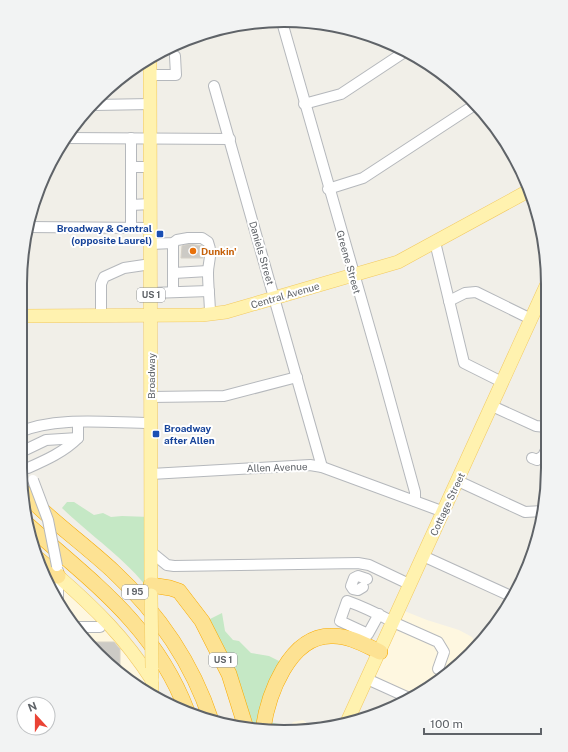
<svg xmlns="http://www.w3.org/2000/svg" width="568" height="752" font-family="'Public Sans',sans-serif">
  <rect width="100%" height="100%" fill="#f1efe8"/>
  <g fill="#fef7e0">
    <path d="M61,579L126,642L152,695L110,666L61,607Z"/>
    <path d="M402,610L427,620L459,630L472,637L475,643H480L471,655L431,687L408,699L371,682Z"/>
    <path d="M303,720L314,729L301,731H287L293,722Z"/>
  </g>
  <g fill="#c5e8c5">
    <path d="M67,502H74L94,515L103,513L111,517L122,516L150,517V591C126,559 91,536 62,508Z"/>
    <path d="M222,613L225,631L233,640L239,641L251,653L269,656L287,665L269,722L284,725L287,731L248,728L202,623Z"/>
  </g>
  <g fill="#cccac5" stroke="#d6d1c6">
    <path d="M189,244L202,246L203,258H181L182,246Z"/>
    <path d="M90,642H114L120,649V673L110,666Z"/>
  </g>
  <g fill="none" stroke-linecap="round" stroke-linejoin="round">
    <defs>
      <g id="minor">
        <path d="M286,20L282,22L381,368L415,492V501"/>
        <path d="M150,75H176L175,56"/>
        <path d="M214,86L322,467"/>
        <path d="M304,104L341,94L406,51"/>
        <path d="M94,105L151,104"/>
        <path d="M65,138L230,139"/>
        <path d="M72,138L71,129L76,122"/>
        <path d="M131,138V205L151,204"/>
        <path d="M131,167H151"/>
        <path d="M328,189L363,178L476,104"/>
        <path d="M27,227L151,228"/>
        <path d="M131,228V205"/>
        <path d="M435,242L464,363L502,382"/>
        <path d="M173,243V292"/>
        <path d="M151,244L173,243L177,240L188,238H202L208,242C213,255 208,261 208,273C208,287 210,301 210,314"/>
        <path d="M174,273L208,271"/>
        <path d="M151,293L209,291"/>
        <path d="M449,301L465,293L476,292L531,319"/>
        <path d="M101,316V284L104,277L124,268L151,264"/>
        <path d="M151,397L224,396L297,377"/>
        <path d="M492,406L536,426L546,427"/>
        <path d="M20,432C56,416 111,423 151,423"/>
        <path d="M21,452L46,440L78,438"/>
        <path d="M532,458L537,460L543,456L546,450"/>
        <path d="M28,468C46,460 64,452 78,438V423"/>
        <path d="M151,474L310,465L322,467L444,512"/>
        <path d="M458,481L525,512L543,511"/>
        <path d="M151,552L167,565L174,566L358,563L369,565L409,584"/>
        <path d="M423,556L513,597"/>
        <path d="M363,587L358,590L353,589L351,586L354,578L358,576L367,579"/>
        <path d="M58,603V571"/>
        <path d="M379,614L368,634L340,621L347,601C364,607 378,614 393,622L438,642L444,652L438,669"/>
        <path d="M77,627H100"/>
        <path d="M367,679L409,698"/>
      </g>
      <g id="major">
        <path d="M150,58L151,595"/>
        <path d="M20,316L202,315L226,312L398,262L530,190"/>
        <path d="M58,576C96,609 125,638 152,680"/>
        <path d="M152,694V672"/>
        <path d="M347,722L546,286"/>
      </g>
      <g id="highway">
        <path d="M23,492C51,521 84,544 113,571C157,612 192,662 211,720"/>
        <path d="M27,524C92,582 155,626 187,711"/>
        <path d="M38,559L58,576"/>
        <path d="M151,585L170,588L179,591L202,621L229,674L246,728"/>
        <path d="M263,729C268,695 289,636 331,636C348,635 365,645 380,652"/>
      </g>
    </defs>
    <use href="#minor" stroke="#b5b8bc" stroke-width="12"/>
    <use href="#major" stroke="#f2c960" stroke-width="14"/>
    <use href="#highway" stroke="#f9ab00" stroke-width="16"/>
    <use href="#minor" stroke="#fff" stroke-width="10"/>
    <use href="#major" stroke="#fff2af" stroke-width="13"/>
    <use href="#highway" stroke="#fde293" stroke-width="15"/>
    <defs>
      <path id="minor-bridge" d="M33,480L48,520L57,566"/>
      <path id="major-bridge" d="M151,595L152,668"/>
    </defs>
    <use href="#minor-bridge" stroke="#b5b8bc" stroke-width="12" stroke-linecap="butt"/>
    <use href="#major-bridge" stroke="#f2c960" stroke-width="14" stroke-linecap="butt"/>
    <use href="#minor-bridge" stroke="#fff" stroke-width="10"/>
    <use href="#major-bridge" stroke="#fff2af" stroke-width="13"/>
  </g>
  <g fill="#1a4fb4" stroke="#fff" stroke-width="1.5">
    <rect x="156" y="230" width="8" height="8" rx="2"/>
    <rect x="152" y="430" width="8" height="8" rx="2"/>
  </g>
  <circle fill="#e8710a" stroke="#fff" stroke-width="1.5" cx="193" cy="251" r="4"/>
  <g text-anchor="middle" stroke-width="4" stroke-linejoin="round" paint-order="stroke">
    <g fill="#fff" stroke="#8f9295" stroke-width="1">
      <rect x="137" y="288" width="28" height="14" rx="3"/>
      <rect x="122" y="585" width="26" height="14" rx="3"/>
      <rect x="209" y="653" width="28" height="14" rx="3"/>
    </g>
    <g font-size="9" font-weight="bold" fill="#5f6368">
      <text x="151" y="298">US 1</text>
      <text x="135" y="595">I 95</text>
      <text x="223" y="663">US 1</text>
    </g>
    <g font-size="10" font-weight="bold" fill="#164399" stroke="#fff" text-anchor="end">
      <text x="152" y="232">Broadway &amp; Central<tspan x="152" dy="12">(opposite Laurel)</tspan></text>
      <text x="164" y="432" text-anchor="start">Broadway<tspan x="164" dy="12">after Allen</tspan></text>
    </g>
    <g font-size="10" font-weight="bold" fill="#c56008" stroke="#fff" text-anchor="start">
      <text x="201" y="255">Dunkin'</text>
    </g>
    <g font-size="10" fill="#5f6368" stroke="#fff">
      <text transform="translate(262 253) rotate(74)" y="4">Daniels Street</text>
      <text transform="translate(349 262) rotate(74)" y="4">Greene Street</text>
      <text transform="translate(285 295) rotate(-16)" y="4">Central Avenue</text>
      <text transform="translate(151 376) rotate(-90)" y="4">Broadway</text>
      <text transform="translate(277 467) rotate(-2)" y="4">Allen Avenue</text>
      <text transform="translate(447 504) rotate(-65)" y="4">Cottage Street</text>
    </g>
  </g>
  <path d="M0 0H568V752H0ZM284 27H284A257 257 0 0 1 541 284V468A257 257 0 0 1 284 725H284A257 257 0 0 1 27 468V284A257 257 0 0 1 284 27Z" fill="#f2f3f3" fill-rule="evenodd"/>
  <path fill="none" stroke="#5f6368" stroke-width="2" d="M284 27H284A257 257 0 0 1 541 284V468A257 257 0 0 1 284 725H284A257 257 0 0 1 27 468V284A257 257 0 0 1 284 27Z"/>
  <g transform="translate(36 716) rotate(339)"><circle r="19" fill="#ffffff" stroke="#bfc1c3"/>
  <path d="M0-3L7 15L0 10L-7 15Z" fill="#ea4335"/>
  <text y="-6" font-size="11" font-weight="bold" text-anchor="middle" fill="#5f6368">N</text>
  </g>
  <path d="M424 728v6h117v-6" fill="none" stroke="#5f6368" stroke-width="2"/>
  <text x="430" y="728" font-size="12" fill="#5f6368" stroke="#ffffff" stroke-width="3" paint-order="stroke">100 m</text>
</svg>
